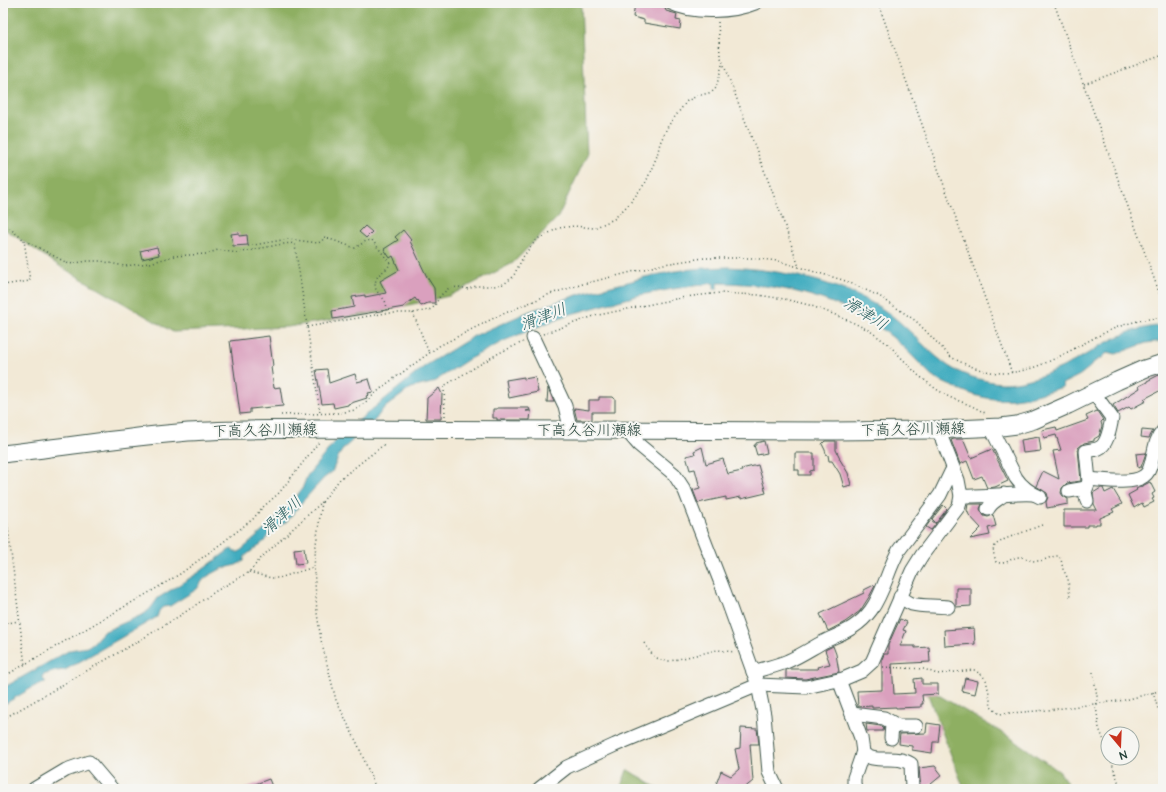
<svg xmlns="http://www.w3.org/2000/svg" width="1166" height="792" font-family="'Architects Daughter','Klee One',sans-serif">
  <rect width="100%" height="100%" fill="#f6f6f2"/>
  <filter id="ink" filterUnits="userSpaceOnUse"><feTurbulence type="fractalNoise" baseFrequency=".025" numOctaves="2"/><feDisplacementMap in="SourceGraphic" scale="8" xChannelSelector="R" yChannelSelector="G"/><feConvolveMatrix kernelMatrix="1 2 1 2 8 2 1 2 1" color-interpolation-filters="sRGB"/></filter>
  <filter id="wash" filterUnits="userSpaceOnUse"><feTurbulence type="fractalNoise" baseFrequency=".012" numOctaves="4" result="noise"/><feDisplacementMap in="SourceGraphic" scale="16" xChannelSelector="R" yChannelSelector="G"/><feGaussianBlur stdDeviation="0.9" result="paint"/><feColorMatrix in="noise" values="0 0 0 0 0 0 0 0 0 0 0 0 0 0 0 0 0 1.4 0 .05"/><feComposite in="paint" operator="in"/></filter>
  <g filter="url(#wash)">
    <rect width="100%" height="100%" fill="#f2e9d6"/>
    <g fill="#8eaf62" stroke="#56764b">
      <path d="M3,3H581L587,155L558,217L513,263L449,296L368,314L288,327L173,332L58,265L3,228Z"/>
      <path d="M925,687L1011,738L1060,772L1071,789H964Z"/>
      <path d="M627,770H628L659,789H620Z"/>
    </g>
    <path fill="#40acbf" stroke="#30747a" d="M728,267C782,270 834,280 881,308C905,323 921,345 943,362C957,374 984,382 1002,383C1028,383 1057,371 1080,358C1094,350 1107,341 1122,335C1135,329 1149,327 1163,325V341L1146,343L1116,354L1108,352L1102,358L1094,362L1090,367L1080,375L1062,384L1063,387C1020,400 997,407 954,387C946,384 937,380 930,374C910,354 892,333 866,319C821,293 769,283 717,283V289H714V283L673,289L640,295L564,316L506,340L469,359L432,383L411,388L383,409L375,420L344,448L339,455L332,472L324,478L302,502L287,521L280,526L272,527L266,540L245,556L244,561L236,565L221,569L208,576L203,580L197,589L170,606L163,607L159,611L157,617L65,670L56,671L43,675V679L46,682L35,686L3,705V688L70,650L87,647L93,643L103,632L144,614L150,609L158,598L198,573L229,550L232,549L234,552H239L263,531L291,503L302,489L307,476L336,440L364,416L425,366L474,336L530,311L583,293L632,281C640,278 648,276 656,275C680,269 703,268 728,267Z"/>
    <g id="blocks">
      <g fill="#daa0be">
        <path d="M635,3H651L664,6L666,11L677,14L676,20L681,21L680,29L644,23V20L633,17Z"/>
        <path d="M365,226L372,232L366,238L359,232Z"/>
        <path d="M403,230L411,240L410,241L427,277L434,288L435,303H428L421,306L418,300L417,301L415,298L404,306V307L333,319L332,311L354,307L352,297L365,295V297L386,293L380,281L399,270L393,256L390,258L384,249L398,240L395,237Z"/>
        <path d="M239,233V236L247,235L248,245L233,246L231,234Z"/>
        <path d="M157,247L159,255L142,259L140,251Z"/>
        <path d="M269,336L273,366L271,367L274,388L280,387L283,406L250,409V413L240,414L230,341Z"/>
        <path d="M327,369L329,383L355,374L357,382L369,379L373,392L368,393L369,395L366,396L367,398L348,404V405L334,408L333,403L322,404L316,370Z"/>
        <path d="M1163,373V389L1144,399L1146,401L1131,409L1129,407L1118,413L1113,405L1140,388L1139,386L1147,382V381Z"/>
        <path d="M524,377V379L535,377L538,392L509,398L506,380Z"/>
        <path d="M439,388L442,394L441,419H426L427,398Z"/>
        <path d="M548,388L554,402H547Z"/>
        <path d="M599,397H613L615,399V412H592V420H577L574,408L589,410V400H599Z"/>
        <path d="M497,408H529L530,410L526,411H531L530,420H497V418H493V409H497Z"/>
        <path d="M1097,411L1103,420L1101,422L1102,426L1099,436L1094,439V441L1084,443L1078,448L1081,481L1067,483L1062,488L1061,493L1063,496L1068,499V504L1047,508L1046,502L1048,497L1047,493L1036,486L1043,471L1059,479L1053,451L1061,450L1056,435L1044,438L1042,430L1056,427L1057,431L1088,420L1086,416Z"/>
        <path d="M1142,430L1153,431L1149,438L1141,437Z"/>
        <path d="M1039,437L1041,451L1023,453L1021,440Z"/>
        <path d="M954,439H963L971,458L992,449L1008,481L995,487L987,488L982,476L974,479L967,461L960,464L951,440Z"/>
        <path d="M764,441L767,453L757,455L754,445H756V443Z"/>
        <path d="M825,441H836V450L840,458H839L848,473L851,485L844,487L840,474L832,461H829L828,455L826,454L825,450L822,444Z"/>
        <path d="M702,447L706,464L723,459L728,474L742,471L741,469L758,465L766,493L741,499V497L726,500V497L698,503L693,490L700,488L695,469L690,470L686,456L695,454L694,451Z"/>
        <path d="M795,453H814V470L810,471V475H799V470H795Z"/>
        <path d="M1146,453L1141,467L1138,468L1136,454Z"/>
        <path d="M1150,482L1155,492L1152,494L1154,498L1152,499L1154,502L1144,507L1142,503L1134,508L1128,495L1137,490L1136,489Z"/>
        <path d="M1101,488H1103L1105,493L1113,489L1122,504L1112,509L1114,512L1100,518V524H1096V525H1087V527H1064V510H1097L1094,504L1093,493Z"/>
        <path d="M968,504H982L980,509L984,516L988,517L993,515L996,526L988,528L990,535L970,539L981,528L969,515L967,510Z"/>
        <path d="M943,505L947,509L936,523L932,519Z"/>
        <path d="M931,520L936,524L931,530L926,527Z"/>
        <path d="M304,548L306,563L296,564L294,549Z"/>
        <path d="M874,585L875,586L869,597L860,611L845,622L828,631L820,614L864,593V590Z"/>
        <path d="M956,588H971V606L956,607Z"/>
        <path d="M900,619L907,622L903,630L906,631L900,646H915V648L929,647L930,662L892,664L894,694L915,693L914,679L922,678V684H938V694L922,695L923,704H921V707L896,708V707L872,708V706L858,707L857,691L882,690V659L884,654H888V645Z"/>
        <path d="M974,628L975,644L945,646L944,630Z"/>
        <path d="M833,646L836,654L839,672L805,679L786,678V670L789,669H818L817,667L830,664L825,650Z"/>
        <path d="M965,678L978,681L975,694L962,691Z"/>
        <path d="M927,723L940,725L938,742H933L932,753L912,750V746L899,744L900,734L926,733Z"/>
        <path d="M866,724L881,726L884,727L883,731H867Z"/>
        <path d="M741,728L757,729L759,744H750L753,781L743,789H719L715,787L721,771L731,776L739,769L735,749L740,748Z"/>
        <path d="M935,766L942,775L925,789H921L919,768Z"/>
        <path d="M269,779L273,789H245V788Z"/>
      </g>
    </g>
  </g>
  <g filter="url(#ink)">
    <use href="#blocks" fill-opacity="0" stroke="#3f574c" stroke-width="1"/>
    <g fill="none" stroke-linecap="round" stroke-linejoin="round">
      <defs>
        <g id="minor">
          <path d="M671,3C693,14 733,12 755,3"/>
          <path d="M533,338L565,406L571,431"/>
          <path d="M991,428L1016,478C1022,487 1031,493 1040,497"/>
          <path d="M627,431L639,445L674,474L685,491L724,591L758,685L764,715L769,772L777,789"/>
          <path d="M1089,479C1102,480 1133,485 1144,476C1149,473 1151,465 1152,460C1155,449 1155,440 1163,431"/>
          <path d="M1069,491L1086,488"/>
          <path d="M961,496C985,497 1009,493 1033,494"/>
          <path d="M1087,501L1085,492L1089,481L1086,451C1090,450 1096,450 1099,448C1108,444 1110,427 1112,418L1093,392"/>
          <path d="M988,509C992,501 999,500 1004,494"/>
          <path d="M900,597C904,599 907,602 912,604C923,607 936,605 948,607"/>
          <path d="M753,672C765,668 777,666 788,661C800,656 812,648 823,642C842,633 858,628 871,610C884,592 888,569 899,550L940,495L951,472L953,469"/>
          <path d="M839,680L861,738L863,752L854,778V787L856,789"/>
          <path d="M852,714L884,718L898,726H916"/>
          <path d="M891,738L892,724"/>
          <path d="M862,754C865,755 868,757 872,758C885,761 899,756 911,764L912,789"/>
          <path d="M34,789L66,770L89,762L112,789"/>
          <path d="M539,789L567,767L615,745L758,685L806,687L843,679L862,671L872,662L912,571L922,555L959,506L961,496L958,480L938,429"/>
        </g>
        <path id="major" d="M3,454C65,447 126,437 188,432C230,429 273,430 315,429L833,431L932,430L1001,427L1017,425L1034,420L1068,405L1117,381L1144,369L1163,363"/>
      </defs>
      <use href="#minor" stroke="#3f574c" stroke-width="15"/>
      <use href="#major" stroke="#3f574c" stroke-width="19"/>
      <g stroke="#3f574c" stroke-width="1.5" stroke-dasharray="1 3" stroke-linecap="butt">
        <path d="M878,3L1012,373"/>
        <path d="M1054,3L1163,303"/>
        <path d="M718,22L720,55L779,209L799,267"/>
        <path d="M1084,84L1163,55"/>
        <path d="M3,223L24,240L69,264L88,261H101L124,266L150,263L174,256L206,254L218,250L238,253L277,245L291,243L295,245L320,413"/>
        <path d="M248,246L288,239L318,243L322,241L324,237L355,248L366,241L372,240L390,263C388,271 378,272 376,280C372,292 382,294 386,303C387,305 386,310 386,313"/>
        <path d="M3,285L30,281L24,240"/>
        <path d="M413,313L429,353"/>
        <path d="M307,327L386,313H413L429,310L434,307L440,296L449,288L459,287L468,289L476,286H494L504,284L513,277L523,257L531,246L539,238L559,228L574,226L594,228L614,219L630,203L646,182L657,156L660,143L668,126L687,101L697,96L712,92L716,88L722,65L723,64"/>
        <path d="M543,334L594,316L685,297L720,293L758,295L784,299L809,305L833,314L852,322L870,331L889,345L918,375L936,389L949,397L972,406L985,413"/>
        <path d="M281,415L339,413L355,410L361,406L385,385L439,346L496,317L550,294L583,284L664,264L704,258H751L778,261L846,281L879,296L916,321L951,357C958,361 965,364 973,367C1024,388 1068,348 1113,329C1129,322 1146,319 1163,317"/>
        <path d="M445,416L444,386L499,353L523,342"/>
        <path d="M3,488L25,665"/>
        <path d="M322,502L316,544L314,567L317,613L321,640L336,700L358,745L376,789"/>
        <path d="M1042,525L1005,539L995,545L993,551L996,562C1007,566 1010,557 1020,557C1026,557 1031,562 1038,561C1045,561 1052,555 1059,556L1061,559L1063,569L1068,579L1070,598"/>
        <path d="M249,572L271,578H279L314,567"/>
        <path d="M3,624L19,621"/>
        <path d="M644,643C652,654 655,661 670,661L717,650L735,652"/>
        <path d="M883,667L924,669L937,674L974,670L982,675L986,680L989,693L991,707L999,714L1048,710L1125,700L1163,690"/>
        <path d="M1093,672L1098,702L1096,706L1099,728L1108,751"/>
        <path d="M3,677L150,592L180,574L222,543L253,519L262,508L279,493L319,442"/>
        <path d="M1153,692L1158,709L1163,712"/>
        <path d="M3,719L137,642L181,615L216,591L249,572L263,556L322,502L340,479L386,443"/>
        <path d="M1110,758L1118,781L1123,789"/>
      </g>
      <use href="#minor" stroke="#fff" stroke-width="13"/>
      <use href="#major" stroke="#fff" stroke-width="17"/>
    </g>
  </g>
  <g text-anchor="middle" stroke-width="4" stroke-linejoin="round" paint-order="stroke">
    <g font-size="15" fill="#1f3d34" stroke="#f6f6f2">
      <text transform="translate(913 429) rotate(-1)" y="5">下高久谷川瀬線</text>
      <text transform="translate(265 430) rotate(-1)" y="5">下高久谷川瀬線</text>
      <text x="589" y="435">下高久谷川瀬線</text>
    </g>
    <g font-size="16" font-style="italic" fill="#295e5e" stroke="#f6f6f2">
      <text transform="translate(866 313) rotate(32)" y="6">滑津川</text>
      <text transform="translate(543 316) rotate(-21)" y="6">滑津川</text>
      <text transform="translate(281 515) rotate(-43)" y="6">滑津川</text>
    </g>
  </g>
  <rect width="1166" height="792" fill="none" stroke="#f6f6f2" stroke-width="16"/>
  <g transform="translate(1120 746) rotate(161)"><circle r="19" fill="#f6f6f2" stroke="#a0aca6"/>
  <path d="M0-3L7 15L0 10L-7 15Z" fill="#c8321e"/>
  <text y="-6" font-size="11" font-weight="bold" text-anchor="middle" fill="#1f3d34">N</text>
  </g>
</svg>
